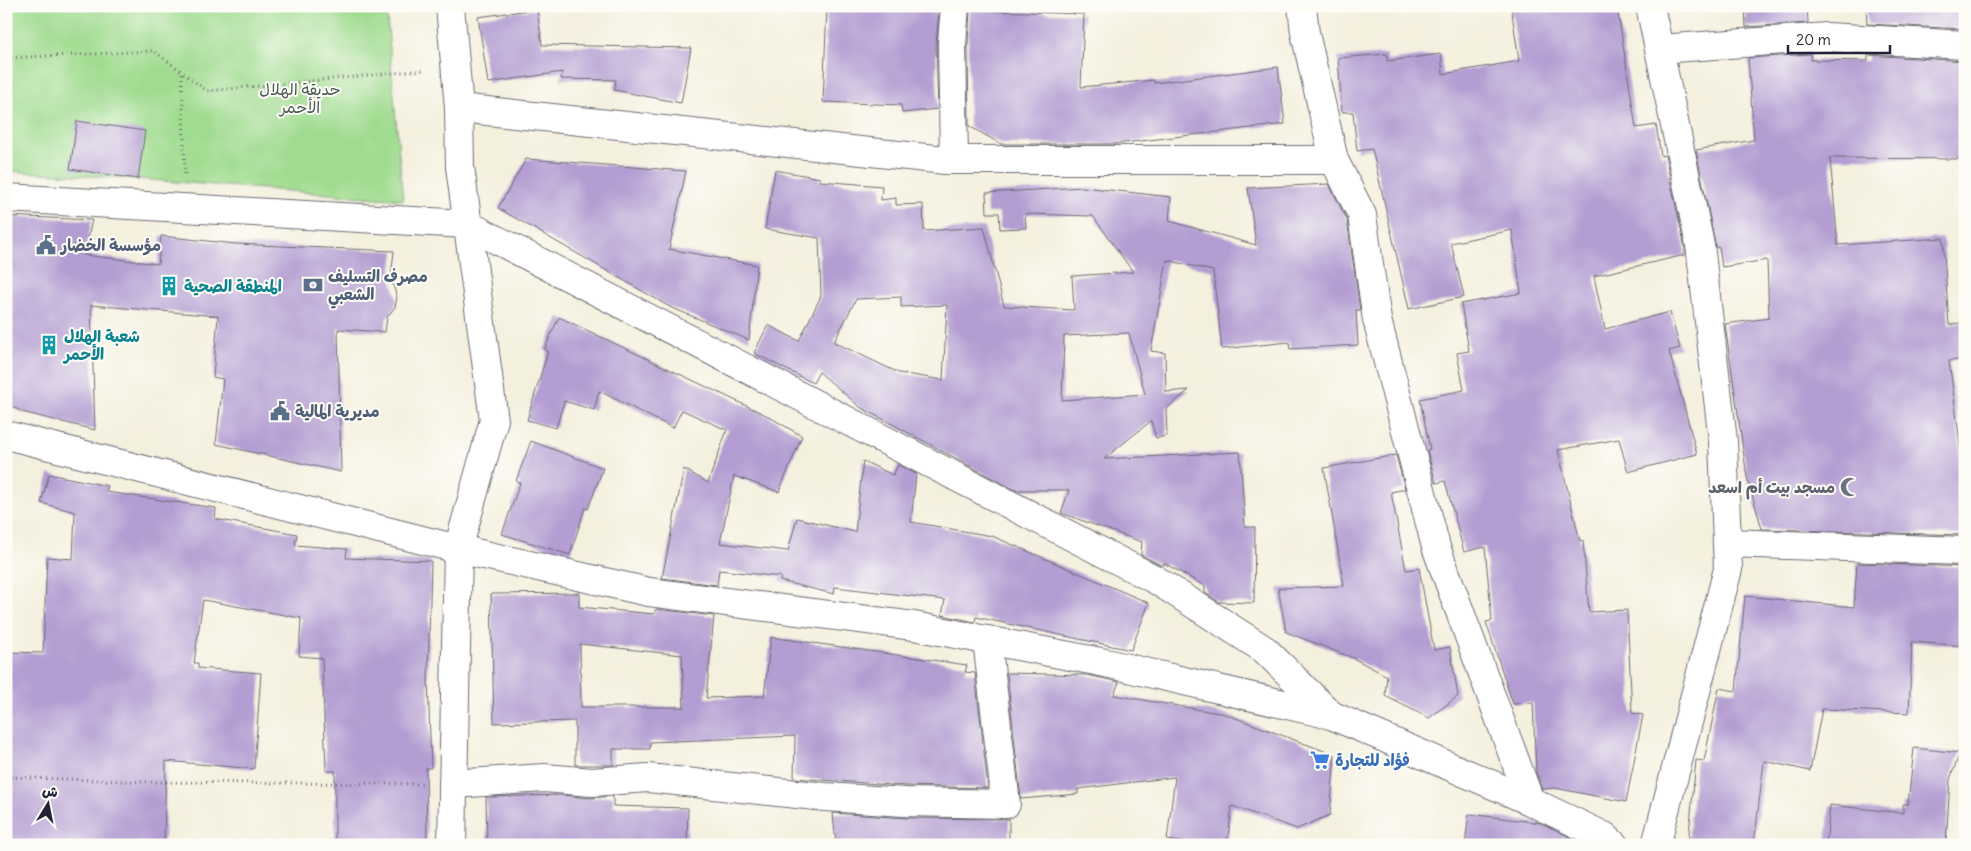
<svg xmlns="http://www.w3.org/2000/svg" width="1971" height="851" font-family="Delius,'Playpen Sans Arabic',sans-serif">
  <rect width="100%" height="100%" fill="#fdfcf7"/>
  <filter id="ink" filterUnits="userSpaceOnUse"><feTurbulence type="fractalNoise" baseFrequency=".02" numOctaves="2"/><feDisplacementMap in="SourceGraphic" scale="10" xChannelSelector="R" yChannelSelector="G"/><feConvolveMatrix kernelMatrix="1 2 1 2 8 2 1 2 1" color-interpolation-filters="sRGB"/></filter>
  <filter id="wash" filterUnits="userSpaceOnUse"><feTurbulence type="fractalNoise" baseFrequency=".0096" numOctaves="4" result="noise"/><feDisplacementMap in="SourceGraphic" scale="20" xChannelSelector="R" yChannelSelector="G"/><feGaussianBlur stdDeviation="1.12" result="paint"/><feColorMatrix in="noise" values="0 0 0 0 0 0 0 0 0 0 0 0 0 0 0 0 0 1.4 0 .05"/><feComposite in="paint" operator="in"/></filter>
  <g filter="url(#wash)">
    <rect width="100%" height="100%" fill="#f4f0de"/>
    <path fill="#a0dc90" stroke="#617f66" d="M6,6H386L403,200L138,179L6,171Z"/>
    <g id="blocks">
      <g fill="#b39dd2" fill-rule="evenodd">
        <path d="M827,6H931L939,8L936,44L938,109L902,113L901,105L823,102Z"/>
        <path d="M1511,6H1617L1636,128L1656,125L1661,156L1665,155L1685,248V255L1594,276L1605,329L1670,312L1680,348L1669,351L1697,454L1628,472L1619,439L1558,450L1580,541L1583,540L1589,612L1627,610L1632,713L1643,715L1626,802L1555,788L1542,789L1536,772L1533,703L1513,704L1486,622L1492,621L1485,547L1464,552L1445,481L1436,483L1427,450L1430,449L1420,399L1464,390L1457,353L1469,351L1461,304L1521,293L1512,230L1451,243L1464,297L1409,309L1372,149L1357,151L1353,112H1342L1338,58L1387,54V61L1441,54L1443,74L1519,61Z"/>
        <path d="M1745,6H1807L1808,23L1746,27Z"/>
        <path d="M1866,6H1965V29L1867,24Z"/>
        <path d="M537,9L542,45L691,48L681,103L614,90L616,80L561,79L562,72L488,83L478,17Z"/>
        <path d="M970,10L1084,14L1081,87L1154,80V83L1278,67L1285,124L1115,144H1001L969,126L968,44Z"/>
        <path d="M1811,54V60L1868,61V55L1965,61V159L1830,158L1838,245L1943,238L1949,325L1965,322V359L1949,361L1959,435L1965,500V535L1762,529L1747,477L1725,324L1769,318L1767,260L1722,267L1719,247L1716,248L1696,150L1754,140L1748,58Z"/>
        <path d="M77,121L145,131L138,179L70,169Z"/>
        <path d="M526,159L686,171L669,249L757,265L749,340L670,307L498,208Z"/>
        <path d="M775,170L820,178V181L882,186L881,200L896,198V205L923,204L924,231L984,227L1004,306L1074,310L1072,276L1133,272L1093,216L1025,214L1026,228L1000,229L999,213H987L986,193L1083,187L1171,197L1169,221L1256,245L1248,188L1329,184L1347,220L1360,310H1356L1358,345L1290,349L1289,342L1222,349L1213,271L1167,260L1151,351L1165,353L1166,392L1189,390L1166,409L1167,436L1156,438L1151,421L1104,459L1240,452L1245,527H1255L1254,603L1219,602L1205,593V586L1164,563L1163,566L1141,555L1142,542L1061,513L1069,490H1015L860,407L819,372L813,383L754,353L768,325L799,341L821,296L819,238L765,229ZM901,297V307L947,305L943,380L899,373L834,342L856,299ZM1129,333L1145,394L1062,400L1064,336Z"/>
        <path d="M6,216L92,220L84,255L158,264L161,236L236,244L394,251L391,278L397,298L395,307L387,317L385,332L338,329L341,472L216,444L223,379L213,377L218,316L91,305L95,430L22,412L6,403Z"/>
        <path d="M559,317L766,415L802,436L779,492L734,476L720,543L788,551L797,518L855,532L863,461L893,475L898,465L916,474L911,522L992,536L1149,603L1131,650L976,617L975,622L942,615L945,600L835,587L834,594L780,581L781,577L719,570L717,585L662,578L684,469L708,483L727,430L682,410L673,428L599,391L594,410L564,401L556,428L527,420L548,351L544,350Z"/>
        <path d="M531,441L603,468L588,509L585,508L570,555L502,534L520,483L516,481Z"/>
        <path d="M1396,455L1405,489L1391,492L1406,570L1419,568L1434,650L1450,647L1458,696L1429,718L1385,696L1387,676L1353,658L1286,632L1278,588L1344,586L1324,468Z"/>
        <path d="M49,474L108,486L106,492L216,508L215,519L297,534L295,545L347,549L346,558L431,561L428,678L431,768H426L427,845H335V771H326L322,658L299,656L301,618L203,600L194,663H198V668L261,673L254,769L166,761L164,845H6V652L43,653L47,557L73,559L75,512L41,503Z"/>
        <path d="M1857,563L1965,567V646L1912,642L1909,713L1822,709L1810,771L1764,761L1754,845H1688L1696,760L1704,761L1719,688L1736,691L1745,596L1854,607Z"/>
        <path d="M579,593V607L654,614L656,609L714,616L706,698L764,696L771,637L967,665L965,672L975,673L988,788L906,786L794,778L795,736L650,742V749H613V765H575V721L494,723L491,594ZM580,644L682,655L684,707H581Z"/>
        <path d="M1007,673L1087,675L1119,682L1114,695L1225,714L1335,755L1330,815L1297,829L1232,806L1227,845H1205L1167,840L1175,777L1078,789V794L1021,799Z"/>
        <path d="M1914,748L1960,753L1950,779L1946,845H1826L1830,805L1903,813V804H1908Z"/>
        <path d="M562,795L591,798L613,796V806L688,808L687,845H487L486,797Z"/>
        <path d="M833,813L905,818L1009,819V844L836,845Z"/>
        <path d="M1469,814L1541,823L1572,838L1571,845H1465Z"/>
      </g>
    </g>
  </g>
  <g filter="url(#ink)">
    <use href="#blocks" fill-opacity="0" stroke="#6c6a74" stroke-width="1"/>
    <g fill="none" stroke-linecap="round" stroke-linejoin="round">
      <defs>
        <g id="minor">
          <path d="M1302,6L1305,33L1334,160L1362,215L1377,320L1436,547L1530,801"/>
          <path d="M1650,6L1700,245L1723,441L1728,569L1656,845"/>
          <path d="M1659,49L1827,37L1965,45"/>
          <path d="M459,108L945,160H1334"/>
          <path d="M954,160L952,44L955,6"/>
          <path d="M6,198L466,224L1156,580L1265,650L1331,715L1530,801L1604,836L1614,845"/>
          <path d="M6,435L458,549L649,592L914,626L1106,663L1331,715"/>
          <path d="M1727,543L1965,551"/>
          <path d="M453,784L544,778L592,782L648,778L825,797L905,802L1006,804L987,640"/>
        </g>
        <path id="tertiary" d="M450,6L459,108L460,167L494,420L458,549L452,845"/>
      </defs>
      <use href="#minor" stroke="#6c6a74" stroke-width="30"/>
      <use href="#tertiary" stroke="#6c6a74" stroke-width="30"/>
      <g stroke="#6c6a74" stroke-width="3" stroke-dasharray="1 4" stroke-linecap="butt">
        <path d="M6,58L154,51L207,91L424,70"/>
        <path d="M182,73L185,176"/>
        <path d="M6,777L151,782L423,784"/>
      </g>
      <use href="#minor" stroke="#fff" stroke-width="28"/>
      <use href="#tertiary" stroke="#fff" stroke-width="28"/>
    </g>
  </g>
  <defs>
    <symbol id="civic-bare" viewBox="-9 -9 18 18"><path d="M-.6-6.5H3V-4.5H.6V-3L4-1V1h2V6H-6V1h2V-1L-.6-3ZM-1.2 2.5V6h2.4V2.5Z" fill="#5c6f8a" stroke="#fdfcf7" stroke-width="2.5" paint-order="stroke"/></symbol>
    <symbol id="bank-bare" viewBox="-9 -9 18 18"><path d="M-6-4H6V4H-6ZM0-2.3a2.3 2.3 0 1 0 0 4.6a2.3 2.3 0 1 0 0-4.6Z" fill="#5c6f8a" stroke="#fdfcf7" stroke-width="2.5" paint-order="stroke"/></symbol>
    <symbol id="building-bare" viewBox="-9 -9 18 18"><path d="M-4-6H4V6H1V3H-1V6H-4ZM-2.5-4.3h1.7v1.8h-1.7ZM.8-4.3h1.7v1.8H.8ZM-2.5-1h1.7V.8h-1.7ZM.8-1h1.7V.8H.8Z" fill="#0f9aa8" stroke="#fdfcf7" stroke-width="2.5" paint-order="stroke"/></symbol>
    <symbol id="mosque-bare" viewBox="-9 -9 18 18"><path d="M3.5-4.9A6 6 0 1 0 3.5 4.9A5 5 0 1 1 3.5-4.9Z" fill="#6b7280" stroke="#fdfcf7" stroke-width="2.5" paint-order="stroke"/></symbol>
    <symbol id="supermarket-bare" viewBox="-9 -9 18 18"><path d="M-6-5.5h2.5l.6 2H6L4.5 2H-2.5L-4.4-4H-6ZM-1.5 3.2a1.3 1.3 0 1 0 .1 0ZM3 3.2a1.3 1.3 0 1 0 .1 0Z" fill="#3f7fe0" stroke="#fdfcf7" stroke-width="2.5" paint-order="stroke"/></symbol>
  </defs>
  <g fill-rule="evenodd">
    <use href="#civic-bare" x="32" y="231" width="28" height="28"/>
    <use href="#bank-bare" x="299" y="271" width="28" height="28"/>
    <use href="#building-bare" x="155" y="272" width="28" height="28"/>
    <use href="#building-bare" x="35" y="331" width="28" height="28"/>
    <use href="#civic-bare" x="266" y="397" width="28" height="28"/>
    <use href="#mosque-bare" x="1836" y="473" width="28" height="28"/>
    <use href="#supermarket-bare" x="1306" y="746" width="28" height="28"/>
  </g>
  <g text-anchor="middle" stroke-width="4" stroke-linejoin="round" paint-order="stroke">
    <g font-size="16" fill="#485a54" stroke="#fdfcf7">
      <text x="300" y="95">حديقة الهلال<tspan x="300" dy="18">الأحمر</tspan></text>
    </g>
    <g font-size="16" font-weight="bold" fill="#4e5e75" stroke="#fdfcf7" text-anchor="start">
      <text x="61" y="251">مؤسسة الخضار</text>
      <text x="328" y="282">مصرف التسليف<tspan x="328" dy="18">الشعبي</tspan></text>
      <text x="295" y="417">مديرية المالية</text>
    </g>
    <g font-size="16" font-weight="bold" fill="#0d838f" stroke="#fdfcf7" text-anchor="start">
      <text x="184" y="292">المنطقة الصحية</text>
      <text x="64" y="342">شعبة الهلال<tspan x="64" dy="18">الأحمر</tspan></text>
    </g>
    <g font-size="16" font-weight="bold" fill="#5b616d" stroke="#fdfcf7" text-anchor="end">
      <text x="1835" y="493">مسجد بيت أم اسعد</text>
    </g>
    <g font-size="16" font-weight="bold" fill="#366cbe" stroke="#fdfcf7" text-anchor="start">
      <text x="1335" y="766">فؤاد للتجارة</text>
    </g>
  </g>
  <rect width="1971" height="851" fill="none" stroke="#fdfcf7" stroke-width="25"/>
  <g transform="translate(48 804) rotate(10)" stroke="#fdfcf7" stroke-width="4" paint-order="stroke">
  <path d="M0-4L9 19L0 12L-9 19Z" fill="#22223b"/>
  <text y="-8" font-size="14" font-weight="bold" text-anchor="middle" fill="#22223b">ش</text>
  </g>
  <path d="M1788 45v8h102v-8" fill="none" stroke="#22223b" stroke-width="2.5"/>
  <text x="1796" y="45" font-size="15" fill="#22223b" stroke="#fdfcf7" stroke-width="4" paint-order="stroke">20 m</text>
</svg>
